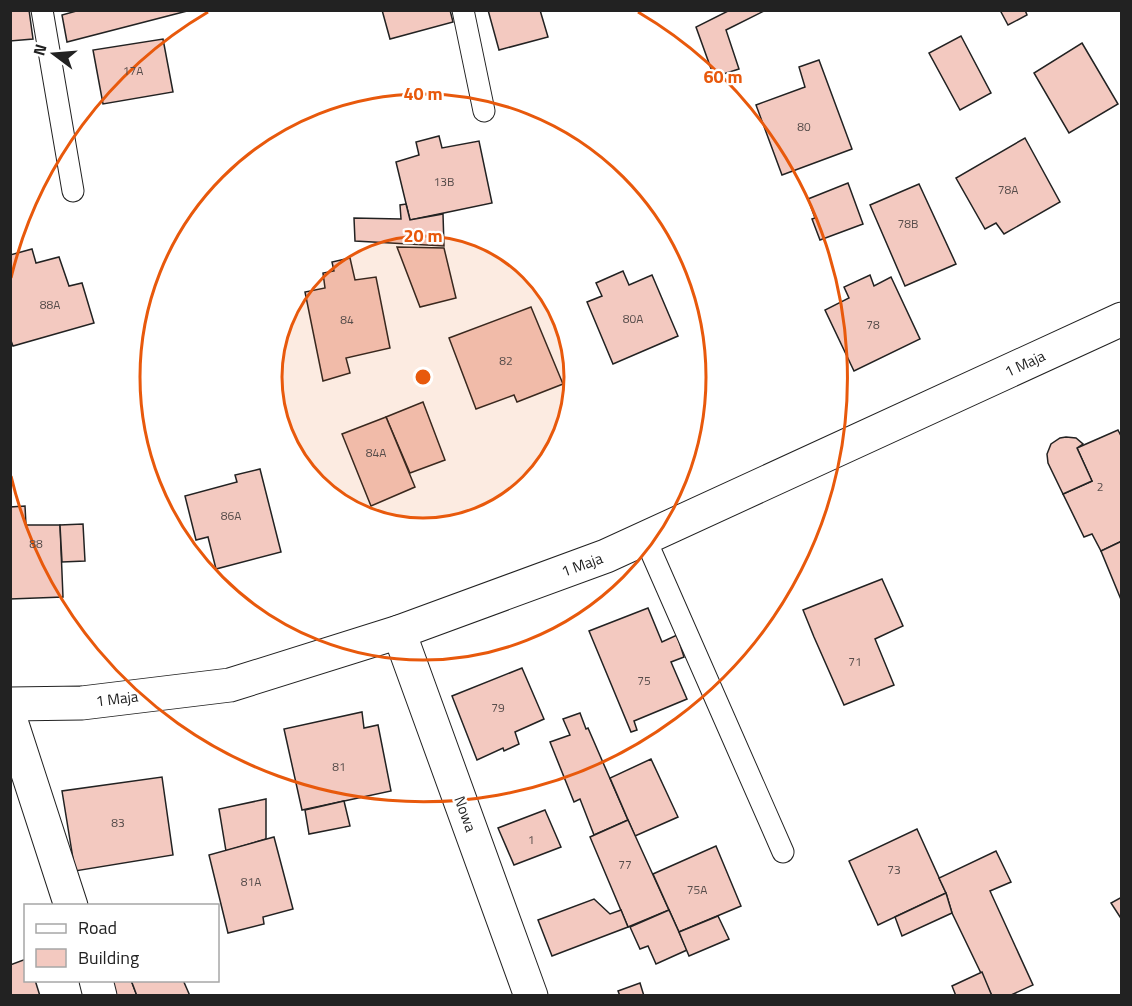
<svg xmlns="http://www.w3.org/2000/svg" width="1132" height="1006" font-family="'Titillium Web',sans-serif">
  <rect width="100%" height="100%" fill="#fff"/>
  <g fill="#f3c9c0" stroke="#222" stroke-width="1.5">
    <path d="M10,10H29L33,39L10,41Z"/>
    <path d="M80,10H191L67,42L62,15Z"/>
    <path d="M382,10H450L453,22L390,39Z"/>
    <path d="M488,10H540L548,37L499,50Z"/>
    <path d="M730,10H766L726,30L739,69L714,77L696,27Z"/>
    <path d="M1000,10H1025L1027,15L1008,25Z"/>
    <path d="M961,36L991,93L960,110L929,53Z"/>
    <path d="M163,39L173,92L103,104L93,50Z"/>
    <path d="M1082,43L1118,104L1069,133L1034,73Z"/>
    <path d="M819,60L852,149L782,175L756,105L805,87L799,67Z"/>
    <path d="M439,136L442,148L479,141L492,203L410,220L396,162L419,155L416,142Z"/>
    <path d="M1025,138L1060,202L1004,234L996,223L985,229L956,178Z"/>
    <path d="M848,183L863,224L820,240L812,219L815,218L808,199Z"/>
    <path d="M919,184L956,264L905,286L870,205Z"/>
    <path d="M406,204L410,220L443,214L444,246L355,241L354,218L401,219L400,205Z"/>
    <path d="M397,247L444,248L456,298L420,307Z"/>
    <path d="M32,249L36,263L59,257L69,286L82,283L94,323L13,346L10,338V255Z"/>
    <path d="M350,258L355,280L376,277L390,348L346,358L350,373L323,381L305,292L325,288L323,273L334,271L332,262Z"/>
    <path d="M623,271L629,285L652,275L678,336L613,364L587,302L602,296L596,283Z"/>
    <path d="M870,275L874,286L891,277L920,339L854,371L825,310L849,298L844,287Z"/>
    <path d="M531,307L563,384L517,402L514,395L476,409L449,338Z"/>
    <path d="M423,402L445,460L410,473L386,417Z"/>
    <path d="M386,417L415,487L371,506L342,434Z"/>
    <path d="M1118,430L1122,438V541L1101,551L1092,534L1084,537L1063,494L1092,481L1077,448Z"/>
    <path d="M1066,437L1076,438L1083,444L1077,448L1092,481L1063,494L1048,463L1047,454L1051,444L1060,438Z"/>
    <path d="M260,469L281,552L216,569L208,537L196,540L185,496L237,482L235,475Z"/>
    <path d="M25,506L26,525H60L63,597L10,599V507Z"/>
    <path d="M83,524L85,561L62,562L60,525Z"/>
    <path d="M1122,541V602L1101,551Z"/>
    <path d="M882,579L903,626L875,639L894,685L844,705L814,637L803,610Z"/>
    <path d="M648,608L662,642L677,635L684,657L671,662L687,699L634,721L637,730L631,732L589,631Z"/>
    <path d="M522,668L544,719L515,732L519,744L504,751L503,748L477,760L452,696Z"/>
    <path d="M362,712L364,728L378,725L391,791L302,810L284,729Z"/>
    <path d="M580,713L586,729L588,728L628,820L594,835L580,799L574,802L550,742L570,735L563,719Z"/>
    <path d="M651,759L678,817L635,836L610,778Z"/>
    <path d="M162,777L173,855L75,871L62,791Z"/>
    <path d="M266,799V839L226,851L219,809Z"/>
    <path d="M344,801L350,826L309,834L305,810Z"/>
    <path d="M545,810L561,847L514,865L498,828Z"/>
    <path d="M628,820L669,910L628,927L590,837Z"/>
    <path d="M917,829L946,893L878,925L849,861Z"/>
    <path d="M274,837L293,909L263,917L264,924L228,933L209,855Z"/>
    <path d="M716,846L741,906L679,932L653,874Z"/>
    <path d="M996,851L1011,882L990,891L1033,985L1009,996H992L952,913L946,893L939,878Z"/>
    <path d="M946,893L952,913L902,936L895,917Z"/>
    <path d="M1122,897V920L1111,903Z"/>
    <path d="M594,899L610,914L621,910L628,927L552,956L538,920Z"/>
    <path d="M669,910L687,950L656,964L648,946L640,949L630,927Z"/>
    <path d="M718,916L729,939L689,956L679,932Z"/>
    <path d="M26,959V980H35L40,996H10V965Z"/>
    <path d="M982,972L992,996H956L952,986Z"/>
    <path d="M104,980H131L137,996H94Z"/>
    <path d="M131,980H183L190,996H137Z"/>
    <path d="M640,983L644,996H620L618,991Z"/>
  </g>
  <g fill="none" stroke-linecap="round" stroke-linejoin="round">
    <defs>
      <g id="lane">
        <path d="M42,10L73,191"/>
        <path d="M463,10L484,111"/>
        <path d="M645,538L783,852"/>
      </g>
      <g id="street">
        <path d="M399,632L531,996"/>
        <path d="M10,718L71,906"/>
        <path d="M96,980L100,996"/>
      </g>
      <path id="secondary" d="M10,704L82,703L230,685L399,632L606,556L1122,319"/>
    </defs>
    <use href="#lane" stroke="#222" stroke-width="23"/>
    <use href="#street" stroke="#222" stroke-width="35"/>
    <use href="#secondary" stroke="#222" stroke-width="35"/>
    <use href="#lane" stroke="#fff" stroke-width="21"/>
    <use href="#street" stroke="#fff" stroke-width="33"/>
    <use href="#secondary" stroke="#fff" stroke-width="33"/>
  </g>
  <circle cx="423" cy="377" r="141" fill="#e8590c" fill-opacity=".12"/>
  <g fill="none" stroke="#e8590c" stroke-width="3">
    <circle cx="423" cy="377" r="141"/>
    <circle cx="423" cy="377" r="283"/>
    <path d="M11 278A424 424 0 0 1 208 12M638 12A424 424 0 1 1 11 476"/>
  </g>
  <g text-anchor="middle" stroke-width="4.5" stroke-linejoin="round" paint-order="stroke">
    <g font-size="12" fill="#564c4a">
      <text x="133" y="75">17A</text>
      <text x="804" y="131">80</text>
      <text x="444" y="186">13B</text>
      <text x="1008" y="194">78A</text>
      <text x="908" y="228">78B</text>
      <text x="50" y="309">88A</text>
      <text x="633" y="323">80A</text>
      <text x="347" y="324">84</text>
      <text x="873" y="329">78</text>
      <text x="506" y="365">82</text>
      <text x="376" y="457">84A</text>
      <text x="1100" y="491">2</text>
      <text x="231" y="520">86A</text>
      <text x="36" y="548">88</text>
      <text x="855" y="666">71</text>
      <text x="644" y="685">75</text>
      <text x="498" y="712">79</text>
      <text x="339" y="771">81</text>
      <text x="118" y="827">83</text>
      <text x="531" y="844">1</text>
      <text x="625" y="869">77</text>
      <text x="894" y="874">73</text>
      <text x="251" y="886">81A</text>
      <text x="697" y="894">75A</text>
    </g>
    <g font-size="15" fill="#222" stroke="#fff">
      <text transform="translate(1025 364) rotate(-25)" y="5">1 Maja</text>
      <text transform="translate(582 565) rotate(-20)" y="5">1 Maja</text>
      <text transform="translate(117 699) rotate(-7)" y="5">1 Maja</text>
      <text transform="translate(465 814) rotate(70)" y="5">Nowa</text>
    </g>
  </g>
  <circle cx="423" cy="377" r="9" fill="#e8590c" stroke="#fff" stroke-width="3"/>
  <g font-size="18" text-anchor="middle" font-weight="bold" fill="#e8590c" stroke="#fff" stroke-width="4.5" stroke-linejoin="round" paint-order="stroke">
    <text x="723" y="83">60 m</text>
    <text x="423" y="100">40 m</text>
    <text x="423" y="242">20 m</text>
  </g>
  <rect width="1132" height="1006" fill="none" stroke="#222222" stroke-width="24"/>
  <rect x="24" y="904" width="195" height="78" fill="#ffffff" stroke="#a7a7a7" stroke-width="1.5"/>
  <rect x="36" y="924" width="30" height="9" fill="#ffffff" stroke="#a7a7a7" stroke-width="1.5"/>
  <text x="78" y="934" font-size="18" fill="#222222">Road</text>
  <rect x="36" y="949" width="30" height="18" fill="#f3c9c0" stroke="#a7a7a7" stroke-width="1.5"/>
  <text x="78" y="964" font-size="18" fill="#222222">Building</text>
  <g transform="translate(54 54) rotate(286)" stroke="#ffffff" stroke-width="4.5" paint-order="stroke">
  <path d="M0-4.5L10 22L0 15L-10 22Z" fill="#222222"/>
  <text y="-9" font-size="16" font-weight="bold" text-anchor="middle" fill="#222222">N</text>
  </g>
</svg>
